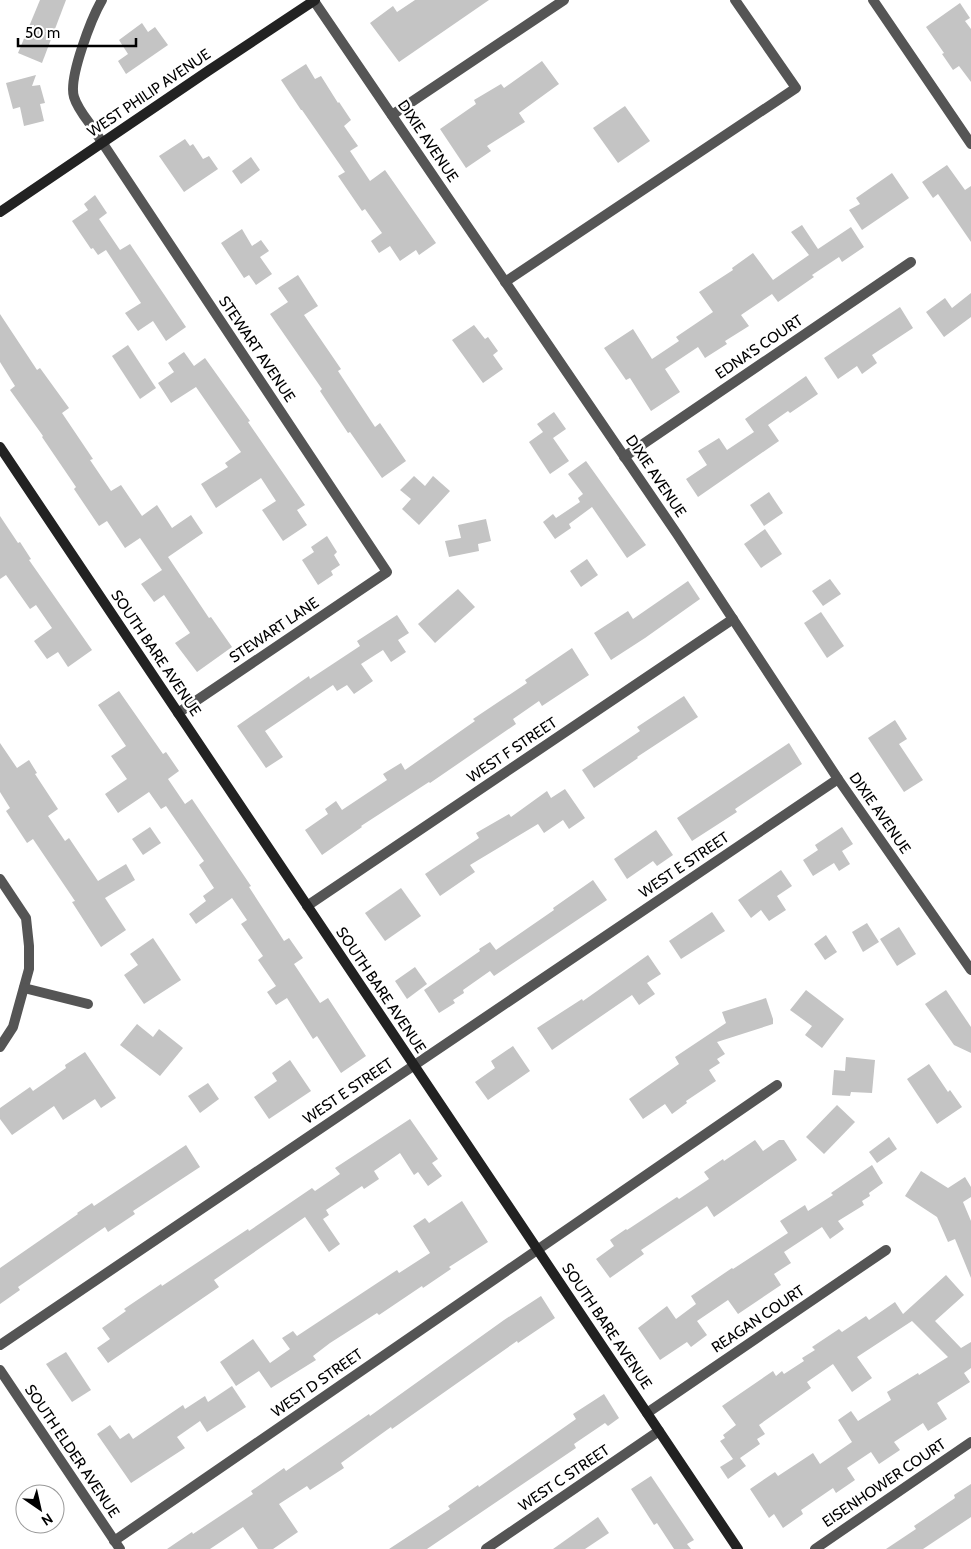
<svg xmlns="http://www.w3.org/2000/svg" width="971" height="1549" font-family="Cabin,sans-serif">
  <rect width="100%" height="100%" fill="#fff"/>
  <g fill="#c4c4c4">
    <path d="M40,0H66L42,63L18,53Z"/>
    <path d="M415,0H489L399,62L370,23L393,6L397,12Z"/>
    <path d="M960,3L970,18L965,21L971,29V82L959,66L953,70L942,54L944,53L926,27Z"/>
    <path d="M142,23L148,32L155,27L168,45L126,74L118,61L128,54L119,40Z"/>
    <path d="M542,61L559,84L519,113L525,122L487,146L491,151L466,168L440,129L476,104L474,100L501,84L504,88Z"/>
    <path d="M306,64L315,79L321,76L338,103L339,102L351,120L344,126L358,146L350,151L370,181L385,170L436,243L419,255L416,250L400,261L390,246L379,253L371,241L382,233L365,209L362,211L338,176L345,172L302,110H301L281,80Z"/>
    <path d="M36,75L32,86L40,85L45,103L40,104L44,121L24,126L20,107L13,109L6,83Z"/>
    <path d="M625,106L650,141L618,163L593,128Z"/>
    <path d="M185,139L190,146L193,144L203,159L209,156L218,169L184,192L159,156Z"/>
    <path d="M251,157L260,170L241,184L232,171Z"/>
    <path d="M947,165L965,190L971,186V242L938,194L933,198L922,182Z"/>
    <path d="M892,173L909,198L862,230L849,210L860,204L856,198Z"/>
    <path d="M95,195L107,213L99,219L120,250L130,244L186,327L166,341L153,321L138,331L125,313L141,303L106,250L98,255L93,248L91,249L72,221L88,210L84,204Z"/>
    <path d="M802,225L818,249L851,227L864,247L842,262L839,257L812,275L814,277L778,302L772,294L741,315L749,326L725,341L727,344L705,358L698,347L665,369L680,392L651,411L630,378L626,380L604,348L633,329L652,359L679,341L676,337L713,312L699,292L733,270L732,268L753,253L773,280L809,255L791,232Z"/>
    <path d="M242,229L252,246L261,240L269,251L260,257L272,274L256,285L249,275L244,278L221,243Z"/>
    <path d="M298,275L318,306L304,315L341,369L338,371L375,427L380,423L406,461L382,478L350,432L348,433L320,391L322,389L270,314L288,302L278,288Z"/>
    <path d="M971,293V317L944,337L926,312L945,298L952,308Z"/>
    <path d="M900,307L913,328L872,355L877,363L862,374L857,366L838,379L824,358Z"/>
    <path d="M0,314L37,370L40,368L69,408L62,413L93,459L90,460L111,491L121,485L142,516L157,505L172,528L191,515L203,533L168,557L209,618L211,617L232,647L197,672L175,643L190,633L164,595L154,602L141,584L162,570L140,538L125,548L107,521L99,526L74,489L76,487L42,437L43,436L10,390L15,386L0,362Z"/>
    <path d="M474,325L485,339L488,337L498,351L493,355L503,369L483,383L452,340Z"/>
    <path d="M128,345L156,388L140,399L112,356Z"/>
    <path d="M184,352L194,366L205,358L250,421L248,422L305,505L297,510L307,525L283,541L262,510L276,501L261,478L216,508L201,484L228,467L225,463L241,452L196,387L171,403L158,383L174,372L168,363Z"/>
    <path d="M806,376L818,394L790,413L788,411L768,425L779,441L698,497L686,479L707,465L698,451L719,438L727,450L754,432L745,419Z"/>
    <path d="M554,412L566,429L553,438L569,461L550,474L529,442L543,432L537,424Z"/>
    <path d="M586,461L646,545L627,558L592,507L569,524L571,528L555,539L543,522L553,514L556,518L580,502L578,498L583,494L568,474Z"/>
    <path d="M414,476L425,486L433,476L450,491L419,525L402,509L411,499L400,490Z"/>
    <path d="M769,492L783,513L764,526L750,505Z"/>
    <path d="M0,516L18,543L20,542L31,559L29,560L92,650L68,667L58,652L47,659L34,641L52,628L36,605L30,609L6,575L0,579Z"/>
    <path d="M486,519L491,541L478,544L479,551L449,557L445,541L461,538L458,525Z"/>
    <path d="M765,529L782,554L761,568L744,544Z"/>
    <path d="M327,536L337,552L334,555L340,565L331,571L333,575L318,585L302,560L314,552L311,547Z"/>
    <path d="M587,559L598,575L581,587L570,571Z"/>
    <path d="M830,579L841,594L823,606L812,591Z"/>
    <path d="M688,581L700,599L645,638L611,660L594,633L628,611L633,619Z"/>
    <path d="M458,589L475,607L435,643L418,624Z"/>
    <path d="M821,612L844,646L827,658L804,623Z"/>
    <path d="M397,615L409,633L398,640L406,652L391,662L383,650L361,664L373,681L354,694L347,685L337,691L333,685L265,731L283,757L266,768L237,726L309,676L310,679L360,646L357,641Z"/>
    <path d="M572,648L589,675L542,706L539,701L513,719L516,724L430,783L429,782L361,826L362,827L322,855L305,830L328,814L325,809L336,801L342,810L387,780L383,774L401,763L405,770L475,721L473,719L527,683L525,680Z"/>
    <path d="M119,691L163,754L166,752L179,771L168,779L185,804L192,799L251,886L249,887L284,941L289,938L303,958L294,964L320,1003L328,998L366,1056L341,1073L317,1036L313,1039L287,998L276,1005L267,992L276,986L258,960L263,956L241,924L247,920L232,898L196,924L189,914L206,901L203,896L214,888L199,865L204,861L166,806L161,809L149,792L118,813L105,794L127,779L111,756L126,746L98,705Z"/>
    <path d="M684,696L698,717L637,757L638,758L594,788L582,770L640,731L637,727Z"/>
    <path d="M895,720L907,739L899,744L923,780L904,792L868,738Z"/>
    <path d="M0,743L17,768L29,760L37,773L35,774L58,809L48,816L65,841L69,838L98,881L126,864L135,880L105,898L126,930L101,947L72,902L75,901L33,839L27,843L6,811L10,808L0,792Z"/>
    <path d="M789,743L802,764L735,809L737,812L692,841L677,818Z"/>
    <path d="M565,789L585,818L569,829L563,820L544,833L538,824L470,865L475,872L440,896L425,874L479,838L476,833L509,814L511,817L547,791L551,798Z"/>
    <path d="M150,827L161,843L143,855L132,839Z"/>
    <path d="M842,827L853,844L842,851L850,864L839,871L834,863L813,876L803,860L818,850L815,845Z"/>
    <path d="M656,830L673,855L657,866L653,861L627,879L614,859Z"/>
    <path d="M781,870L792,886L777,896L786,910L769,921L761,910L751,918L738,900Z"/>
    <path d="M593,880L607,900L494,976L490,971L463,990L464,993L453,1000L455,1003L439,1013L424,990L480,951L479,949L490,942L496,950L554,910L553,908Z"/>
    <path d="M401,888L421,916L385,941L365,913Z"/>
    <path d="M712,912L725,931L681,959L669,941Z"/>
    <path d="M867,923L879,942L863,952L852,932Z"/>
    <path d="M899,927L916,954L897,966L880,939Z"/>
    <path d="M826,935L837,952L825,960L814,944Z"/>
    <path d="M153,938L181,980L144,1004L124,975L138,965L130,954Z"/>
    <path d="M648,955L661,974L647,983L655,994L639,1005L632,995L552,1050L537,1028L582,999L583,1001Z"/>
    <path d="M415,967L427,984L407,999L395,981Z"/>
    <path d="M806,990L844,1019L822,1048L805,1035L812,1026L790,1010Z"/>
    <path d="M946,990L971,1027V1053L954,1045L925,1004Z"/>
    <path d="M766,998L773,1019V1024L717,1042L725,1054L717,1059L720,1063L709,1070L716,1081L686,1101L687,1103L672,1114L665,1104L643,1119L629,1099L679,1064L675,1057L726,1023L722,1012Z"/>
    <path d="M137,1024L153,1037L159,1029L183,1048L160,1076L120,1045Z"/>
    <path d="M513,1046L530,1071L488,1100L475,1082L495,1068L491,1061Z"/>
    <path d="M85,1052L116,1098L101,1108L95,1099L63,1120L54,1106L12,1135L0,1119V1108L30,1087L33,1091L66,1068L65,1065Z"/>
    <path d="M846,1057L875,1060L872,1093L851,1092L850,1096L832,1095L834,1070L845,1071Z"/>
    <path d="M290,1060L311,1091L269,1119L254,1097L277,1081L272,1073Z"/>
    <path d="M929,1064L948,1092L950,1090L962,1107L937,1124L907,1079Z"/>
    <path d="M208,1083L219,1099L200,1113L188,1096Z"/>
    <path d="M837,1105L855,1122L824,1154L806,1137Z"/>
    <path d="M410,1119L438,1159L432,1163L442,1176L428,1186L418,1172L414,1175L400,1153L374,1171L379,1179L364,1189L362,1186L326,1210L329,1215L323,1219L340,1244L329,1252L305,1217L214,1280L219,1287L108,1363L97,1348L110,1339L102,1328L126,1311L124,1309L161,1284L162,1286L248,1229L249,1231L312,1188L315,1191L340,1174L335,1168Z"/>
    <path d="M889,1137L897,1149L877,1163L869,1152Z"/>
    <path d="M755,1140L763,1151L779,1140H784L797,1160L714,1217L707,1206L641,1250L644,1254L610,1278L596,1259L614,1246L610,1240L626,1229L627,1230L677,1197L679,1199L709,1179L704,1172L723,1159L724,1161Z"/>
    <path d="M186,1145L200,1167L133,1211L135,1214L108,1232L105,1227L83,1242L18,1287L20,1290L0,1304V1268L78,1214L77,1213L92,1203L94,1206Z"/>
    <path d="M872,1165L883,1183L869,1193L870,1196L862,1201L864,1205L838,1221L844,1229L830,1239L822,1227L784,1252L791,1263L774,1274L781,1285L738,1314L728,1300L697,1321L707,1335L691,1347L687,1342L660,1360L638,1328L667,1306L676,1319L696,1304L691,1296L732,1268L733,1269L788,1233L780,1221L805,1205L808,1211L833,1195L831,1193Z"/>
    <path d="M921,1171L948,1188L965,1177L971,1187V1197L963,1202L971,1221V1278L955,1239L948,1242L937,1217L905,1196Z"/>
    <path d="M462,1201L488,1242L449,1267L451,1269L423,1288L422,1286L379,1315L377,1313L330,1343L313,1356L316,1360L271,1388L259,1371L236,1386L220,1362L253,1339L270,1363L290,1349L282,1338L293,1331L297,1336L397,1270L399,1273L430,1253L413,1226L425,1218L429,1223Z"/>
    <path d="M946,1275L964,1295L935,1321L961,1348L971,1342V1368L964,1373L970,1382L937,1403L947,1419L928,1431L923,1423L894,1442L900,1450L879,1464L871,1452L847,1468L855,1480L836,1493L833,1488L801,1510L803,1514L783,1528L774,1514L769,1518L750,1489L775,1472L778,1476L813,1453L820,1464L852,1442L838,1420L851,1411L858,1421L891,1400L887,1392L918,1373L919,1375L948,1357L912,1321L857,1357L872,1378L852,1392L833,1364L807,1382L811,1388L759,1425L765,1434L757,1439L760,1444L740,1458L746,1466L728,1479L720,1467L733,1459L720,1441L725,1438L723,1435L736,1425L722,1406L773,1371L776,1376L782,1371L784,1374L804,1361L802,1358L815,1350L812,1347L839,1329L842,1332L866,1316L869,1320L895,1302L903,1314Z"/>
    <path d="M541,1296L555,1318L518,1343L517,1341L392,1429L391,1427L341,1463L344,1468L310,1490L307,1486L279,1504L298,1532L273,1549H258L243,1527L210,1549H167L192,1532L193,1534L253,1494L251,1491L284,1468L286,1471L369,1414L370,1416L504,1320Z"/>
    <path d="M66,1352L91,1390L72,1402L46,1364Z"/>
    <path d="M232,1386L246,1407L207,1432L200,1421L177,1437L185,1448L131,1483L97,1434L110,1425L120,1439L129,1433L133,1439L183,1405L185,1409L205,1396L208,1402Z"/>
    <path d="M604,1394L619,1418L608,1426L605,1423L574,1444L576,1448L427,1549H389L450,1509L448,1506L478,1485L479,1487L576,1419L573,1414Z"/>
    <path d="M651,1476L694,1540L687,1544L691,1549H674L657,1523L654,1525L631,1489Z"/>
    <path d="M971,1484V1517L923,1549H886L916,1529L914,1526L955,1498L954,1495Z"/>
    <path d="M598,1517L609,1533L585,1549H553Z"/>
  </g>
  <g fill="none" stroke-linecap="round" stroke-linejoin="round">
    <g stroke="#555" stroke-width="10">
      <path d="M102,0C92,17 68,78 74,97C77,107 84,116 90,124L387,572L178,713"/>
      <path d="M873,0L971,144"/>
      <path d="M314,1L677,534L838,779L971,970"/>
      <path d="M392,115L564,0"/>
      <path d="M505,282L796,88L735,0"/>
      <path d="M624,457L911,262"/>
      <path d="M0,879L26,918L29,946V969L13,1027L0,1047"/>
      <path d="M307,906L733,619"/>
      <path d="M24,988L88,1004"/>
      <path d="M0,1345L838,779"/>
      <path d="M0,1370L120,1549"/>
      <path d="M647,1413L886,1250"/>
      <path d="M114,1541L777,1085"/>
      <path d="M486,1549L659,1431"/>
      <path d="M815,1549L971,1442"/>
    </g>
    <g stroke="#222" stroke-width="10">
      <path d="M0,212L208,71L315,0"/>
      <path d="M0,447L738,1549"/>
    </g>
  </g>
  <g text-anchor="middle" stroke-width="5" stroke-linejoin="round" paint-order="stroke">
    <g font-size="15" fill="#000" stroke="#fff">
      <text transform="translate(149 93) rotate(-34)" y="5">WEST PHILIP AVENUE</text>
      <text transform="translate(428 141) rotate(56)" y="5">DIXIE AVENUE</text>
      <text transform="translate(759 347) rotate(-34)" y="5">EDNA'S COURT</text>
      <text transform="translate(257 349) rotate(56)" y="5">STEWART AVENUE</text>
      <text transform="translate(656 476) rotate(56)" y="5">DIXIE AVENUE</text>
      <text transform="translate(274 630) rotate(-34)" y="5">STEWART LANE</text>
      <text transform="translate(156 653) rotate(56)" y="5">SOUTH BARE AVENUE</text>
      <text transform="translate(512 750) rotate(-34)" y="5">WEST F STREET</text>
      <text transform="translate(880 813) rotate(55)" y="5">DIXIE AVENUE</text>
      <text transform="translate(684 865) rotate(-34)" y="5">WEST E STREET</text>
      <text transform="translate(381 990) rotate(56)" y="5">SOUTH BARE AVENUE</text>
      <text transform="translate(348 1091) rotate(-34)" y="5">WEST E STREET</text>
      <text transform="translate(758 1319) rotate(-34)" y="5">REAGAN COURT</text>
      <text transform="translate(607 1326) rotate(56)" y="5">SOUTH BARE AVENUE</text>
      <text transform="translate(317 1383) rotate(-35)" y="5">WEST D STREET</text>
      <text transform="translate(72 1451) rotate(56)" y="5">SOUTH ELDER AVENUE</text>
      <text transform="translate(564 1478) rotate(-34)" y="5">WEST C STREET</text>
      <text transform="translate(884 1483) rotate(-34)" y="5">EISENHOWER COURT</text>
    </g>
  </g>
  <g transform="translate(40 1509) rotate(146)"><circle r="24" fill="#ffffff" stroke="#999999"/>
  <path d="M0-4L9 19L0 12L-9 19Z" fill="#000000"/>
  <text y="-8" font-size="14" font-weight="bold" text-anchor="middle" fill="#000000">N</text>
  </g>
  <path d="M18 38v8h118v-8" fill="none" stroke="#000000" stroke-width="2.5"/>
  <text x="25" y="38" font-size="15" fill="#000000" stroke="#ffffff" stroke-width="4" paint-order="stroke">50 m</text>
</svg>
